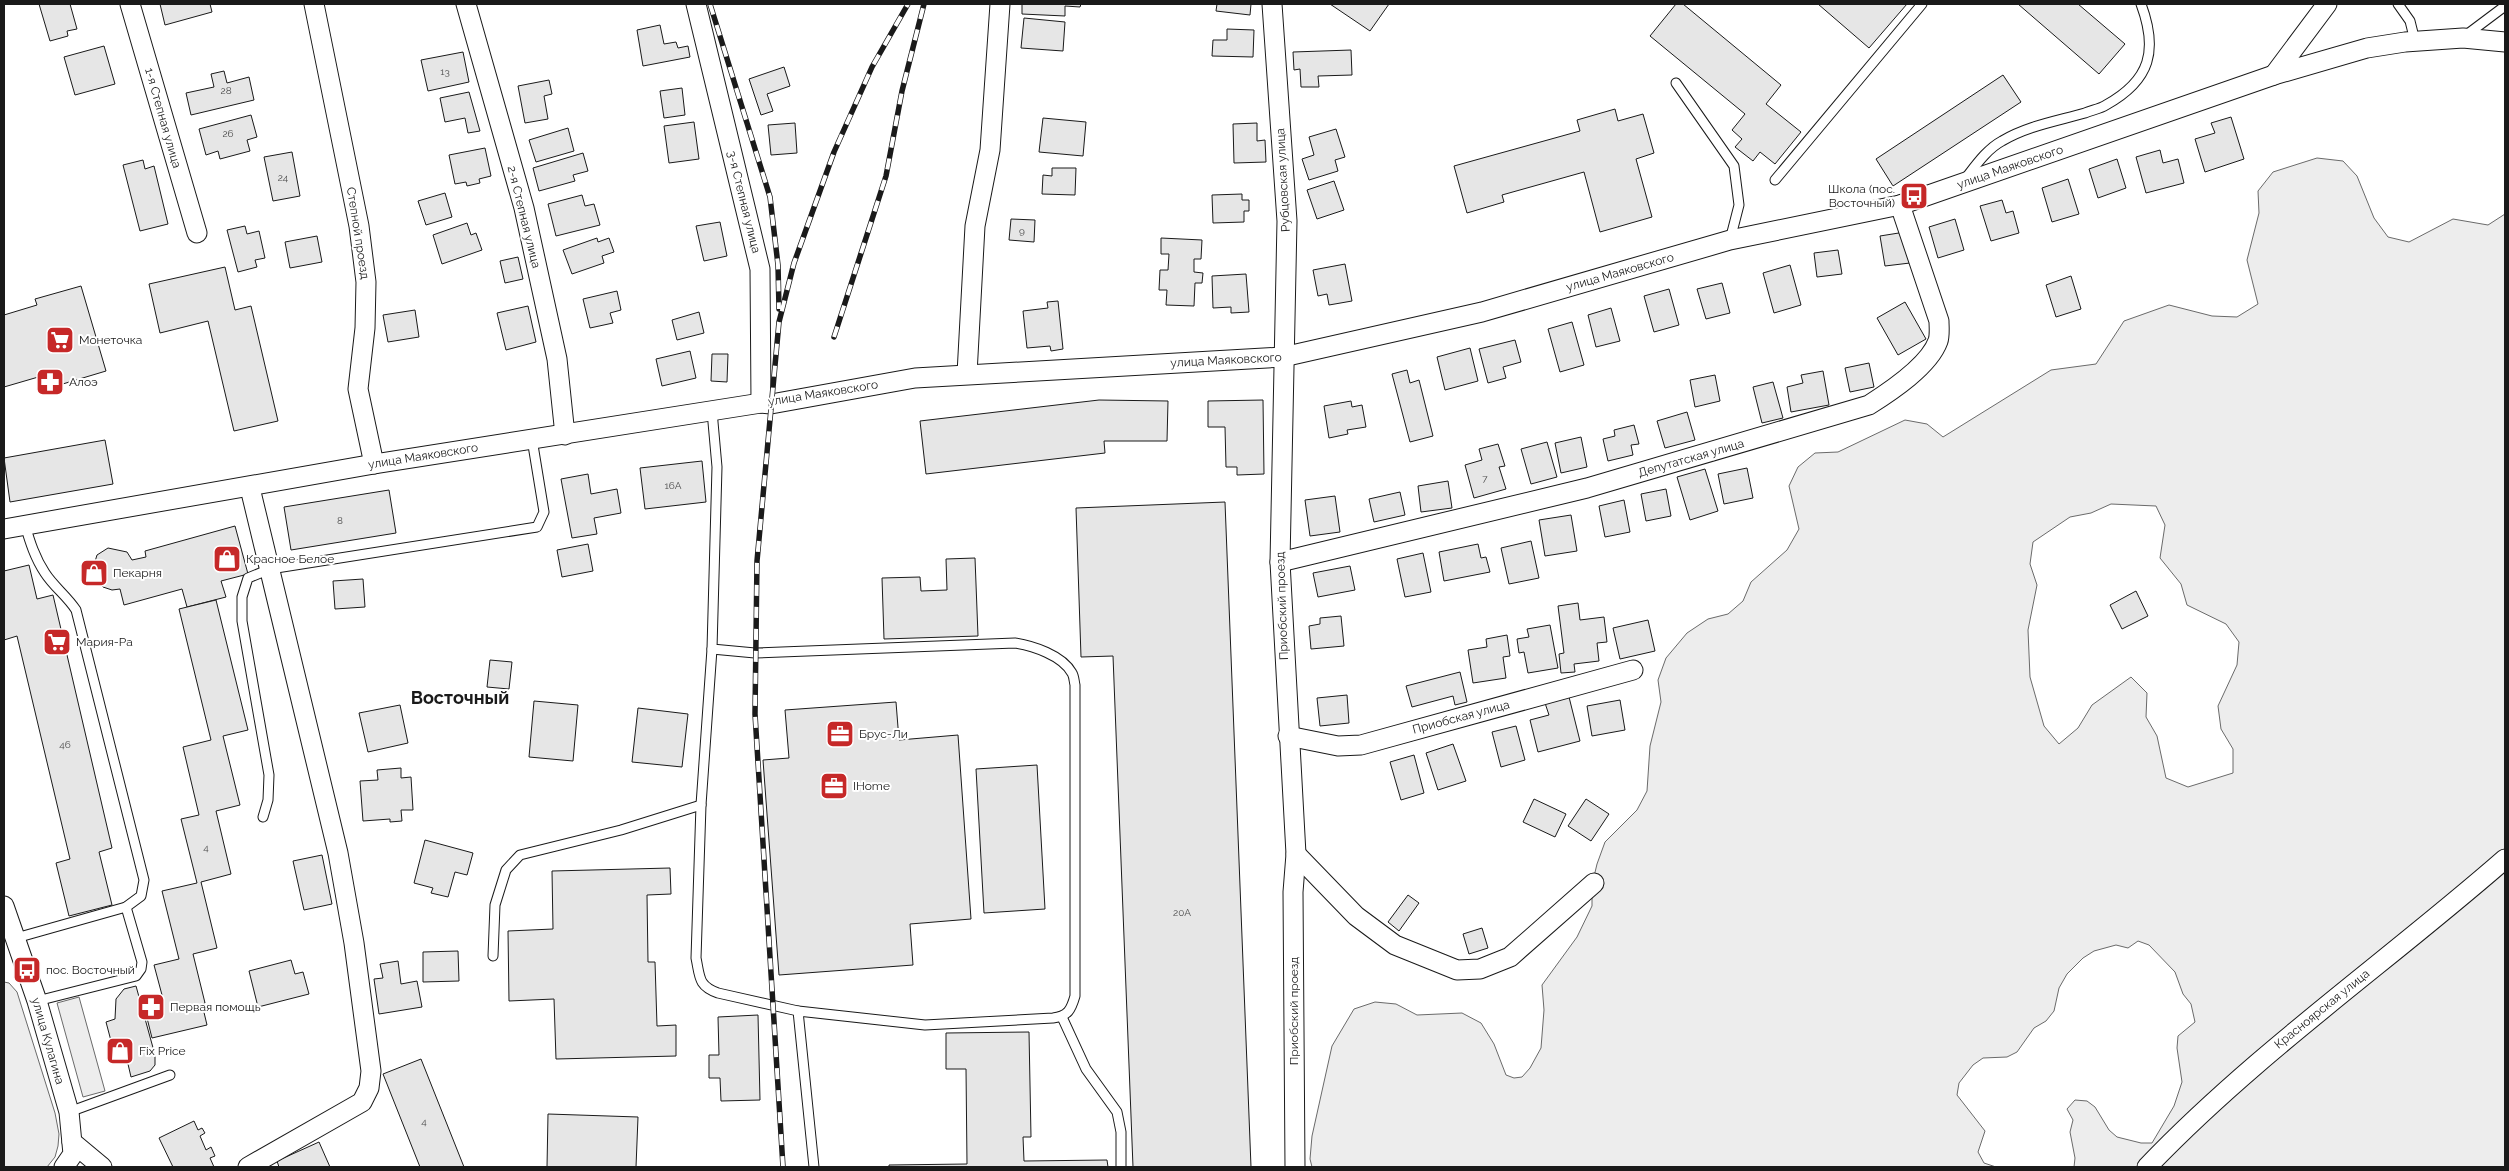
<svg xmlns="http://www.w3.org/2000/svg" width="2509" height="1171" font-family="Raleway,sans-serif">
  <rect width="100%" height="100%" fill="#fff"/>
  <g fill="#ededed" stroke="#6a6a6a" fill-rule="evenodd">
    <path d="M2317,158L2343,161L2357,176L2374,218L2388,237L2409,242L2453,219L2488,225L2505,214V1167H2074L2075,1158L2070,1132L2073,1120L2067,1109L2075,1100L2087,1101L2095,1107L2109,1130L2117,1137L2141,1143H2152L2174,1106L2182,1082L2177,1048L2178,1036L2195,1022L2191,1004L2183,994L2175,972L2149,945L2138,941L2128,948L2116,945L2094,951L2083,958L2067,974L2059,988L2054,1011L2046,1021L2034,1028L2017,1052L2007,1057L1983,1058L1973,1065L1959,1083L1957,1095L1985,1131L1978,1152L1984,1163L1996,1167H1312L1310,1159L1312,1136L1332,1046L1354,1009L1375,1002L1396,1004L1417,1015L1462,1013L1481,1023L1494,1044L1506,1075L1514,1078L1522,1077L1530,1068L1541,1048L1544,1010L1542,985L1577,937L1592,906V885L1597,864L1605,842L1637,810L1647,791L1650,746L1661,702L1658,680L1666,658L1687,633L1708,619L1728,614L1743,601L1751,582L1787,550L1799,529L1789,486L1798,467L1815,453L1838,452L1905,420L1927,424L1943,437L2051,370L2096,364L2124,321L2169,305L2212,316L2237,317L2258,304L2247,260L2259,213L2258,191L2273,172ZM2111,504L2156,506L2165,525L2160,558L2181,584L2187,605L2226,624L2239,642L2237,665L2218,706L2221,729L2233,749V773L2188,787L2166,778L2157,736L2146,717L2147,693L2131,677L2092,705L2078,728L2059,744L2044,726L2030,677L2028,630L2037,585L2030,564L2033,542L2070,517L2091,513Z"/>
    <path d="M4,982L9,983L17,992L55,1113L59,1134L58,1146L55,1157L47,1167H4Z"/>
    <path d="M79,997L105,1091L83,1097L57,1003Z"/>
  </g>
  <g fill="#e6e6e6" stroke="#1a1a1a">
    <path d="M39,4H70L77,29L67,31L68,36L50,41Z"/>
    <path d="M160,4H210L212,12L165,25Z"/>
    <path d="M1022,4H1081L1080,7L1065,6V16L1022,14Z"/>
    <path d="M1217,4H1251L1250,15L1216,11Z"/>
    <path d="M1330,4H1389L1370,31Z"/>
    <path d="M1676,4H1683L1781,85L1766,104L1801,132L1775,164L1760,152L1753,161L1735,147L1742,139L1732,130L1745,114L1650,36Z"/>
    <path d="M1818,4H1907L1869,48Z"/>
    <path d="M2018,4H2078L2125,44L2099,74Z"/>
    <path d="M1024,18L1065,22L1063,51L1021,48Z"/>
    <path d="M660,25L664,44L676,42L678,48L688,46L690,57L643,66L637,30Z"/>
    <path d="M1227,29L1254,30L1253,57L1212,56L1213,40H1227Z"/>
    <path d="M104,46L115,84L75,95L64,57Z"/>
    <path d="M1351,50L1352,75L1318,76L1319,87H1301L1300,69L1294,70L1293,52Z"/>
    <path d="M463,52L469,82L428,91L421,60Z"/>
    <path d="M784,67L790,86L767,94L773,111L761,115L749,79Z"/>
    <path d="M224,71L227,83L249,77L254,100L191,115L186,93L214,87L211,74Z"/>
    <path d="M2003,75L2021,102L1893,186L1876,159Z"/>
    <path d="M549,80L552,94L544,96L548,119L525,123L518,86Z"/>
    <path d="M682,88L685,115L664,118L660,91Z"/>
    <path d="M469,92L480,131L468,133L465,118L445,122L440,98Z"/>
    <path d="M1615,109L1618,121L1643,114L1654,153L1636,159L1652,217L1600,232L1584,172L1502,195L1504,202L1467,213L1454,166L1580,131L1577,120Z"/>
    <path d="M251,115L257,137L247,140L250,151L220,159L218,151L206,155L199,129Z"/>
    <path d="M2231,117L2244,159L2205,172L2195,139L2215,133L2211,123Z"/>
    <path d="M1043,118L1086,122L1083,156L1039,152Z"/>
    <path d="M694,122L699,159L669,163L664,126Z"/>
    <path d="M795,123L797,153L771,155L768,125Z"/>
    <path d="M1257,123V141L1265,140L1266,162L1234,163L1233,124Z"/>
    <path d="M568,128L574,151L536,162L529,140Z"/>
    <path d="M1336,129L1345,157L1335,160L1338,171L1309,180L1302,159L1314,155L1309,137Z"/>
    <path d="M485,148L491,176L479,179L480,183L467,186L466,182L455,184L449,155Z"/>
    <path d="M2160,150L2163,163L2178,159L2184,183L2146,193L2136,157Z"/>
    <path d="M292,152L300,196L273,201L264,157Z"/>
    <path d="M583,153L588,171L573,175L575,181L539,191L533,168Z"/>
    <path d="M2117,159L2126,188L2098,198L2089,169Z"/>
    <path d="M143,160L145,169L154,166L168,224L140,231L123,165Z"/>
    <path d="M1052,168H1076L1075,195L1042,194L1043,175L1052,176Z"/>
    <path d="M2068,179L2079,214L2052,222L2042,188Z"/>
    <path d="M1334,181L1344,210L1317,219L1307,190Z"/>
    <path d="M445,193L452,217L426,225L418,201Z"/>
    <path d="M1242,194V200H1249V211H1244V222L1213,223L1212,195Z"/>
    <path d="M582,195L585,206L594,204L600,225L556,236L548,204Z"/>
    <path d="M2002,200L2006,213L2013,211L2019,233L1991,241L1980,206Z"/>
    <path d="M1011,219L1035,220L1034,242L1009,240Z"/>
    <path d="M1955,219L1964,250L1938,258L1929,227Z"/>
    <path d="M720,222L727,256L704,261L696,226Z"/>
    <path d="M467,223L471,235L476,233L482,250L442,264L433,235Z"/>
    <path d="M245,226L247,234L259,231L265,258L255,260L257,267L238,272L227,230Z"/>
    <path d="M1905,232L1910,263L1885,266L1880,236Z"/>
    <path d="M317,236L322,262L290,268L285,242Z"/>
    <path d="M597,238L598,242L609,238L614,252L602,256L604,263L572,274L563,250Z"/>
    <path d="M1161,238L1202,240L1201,259H1194V272L1203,273L1202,283H1195L1194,306L1166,305L1167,290H1159L1160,270H1168L1169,254H1161Z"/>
    <path d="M1838,250L1842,274L1817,277L1814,253Z"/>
    <path d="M518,257L523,279L505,283L500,261Z"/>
    <path d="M1345,264L1352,301L1329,305L1327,294L1318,296L1313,270Z"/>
    <path d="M1790,265L1801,305L1774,313L1763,273Z"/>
    <path d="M225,267L235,310L251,306L278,421L234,431L208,321L160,333L149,284Z"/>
    <path d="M1246,274L1249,312L1231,313V307L1213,308L1212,276Z"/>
    <path d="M2071,276L2081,309L2056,317L2046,285Z"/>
    <path d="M1722,283L1730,313L1706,319L1697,289Z"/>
    <path d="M81,286L106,371L56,386L52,373L4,387V315L37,305L35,299Z"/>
    <path d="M1669,289L1679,325L1654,332L1644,296Z"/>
    <path d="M617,291L621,310L610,313L613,323L590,328L583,299Z"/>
    <path d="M1058,301L1063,349L1051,351L1050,346L1027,348L1023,311L1048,308L1047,302Z"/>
    <path d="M1905,302L1926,339L1898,355L1877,318Z"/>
    <path d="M528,306L536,342L506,350L497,313Z"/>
    <path d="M1611,308L1620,341L1596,347L1588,315Z"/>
    <path d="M415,310L419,337L388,342L383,315Z"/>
    <path d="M699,312L704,333L677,340L672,320Z"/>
    <path d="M1572,322L1584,365L1560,372L1548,329Z"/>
    <path d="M1515,340L1521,362L1503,367L1506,378L1488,383L1479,349Z"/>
    <path d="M1470,348L1478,381L1445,390L1437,357Z"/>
    <path d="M690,351L696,378L662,386L656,359Z"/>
    <path d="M712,354H728L727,382L711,381Z"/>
    <path d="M1869,363L1874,387L1850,392L1845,368Z"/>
    <path d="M1407,370L1410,383L1419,380L1433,436L1410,442L1392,374Z"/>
    <path d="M1823,371L1829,405L1791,412L1787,387L1803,383L1801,375Z"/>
    <path d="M1715,375L1720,401L1695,407L1690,380Z"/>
    <path d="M1773,382L1783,418L1762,423L1753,387Z"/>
    <path d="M1099,400L1168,401L1167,441H1104L1105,453L926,474L920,421Z"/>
    <path d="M1263,400L1264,474L1237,475V467H1226L1225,427H1208V401Z"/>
    <path d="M1351,401L1352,407L1362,405L1366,427L1347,430L1348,434L1329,438L1324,406Z"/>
    <path d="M1687,412L1695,440L1665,448L1657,421Z"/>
    <path d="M1634,425L1639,444L1631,445L1633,455L1608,461L1603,439L1615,436L1614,430Z"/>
    <path d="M1581,437L1587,467L1561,473L1555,443Z"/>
    <path d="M105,440L113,484L10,502L4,458Z"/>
    <path d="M1547,442L1557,477L1531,484L1521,449Z"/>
    <path d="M1498,444L1505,466L1499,467L1506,489L1474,498L1465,465L1482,460L1479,449Z"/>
    <path d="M702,461L706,502L645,509L640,468Z"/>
    <path d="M1747,468L1753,498L1724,504L1718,474Z"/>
    <path d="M1705,469L1718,511L1690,520L1677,477Z"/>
    <path d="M588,474L591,494L617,489L621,513L594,518L597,534L572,538L561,479Z"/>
    <path d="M1448,481L1452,508L1421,512L1418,486Z"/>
    <path d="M1666,489L1671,516L1646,521L1641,494Z"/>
    <path d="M389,490L396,533L291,550L284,507Z"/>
    <path d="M1400,492L1405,515L1374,522L1369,499Z"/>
    <path d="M1335,496L1340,532L1310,536L1305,500Z"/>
    <path d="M1624,500L1630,532L1605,537L1599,506Z"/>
    <path d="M1225,502L1251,1167H1133L1113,656L1081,657L1076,508Z"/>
    <path d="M1571,515L1577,551L1545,556L1539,520Z"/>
    <path d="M235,526L248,574L221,581L226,597L187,607L182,589L124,605L120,589L112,590L103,587L94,575L93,568L97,555L108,548L127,552L132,560L146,557L145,551Z"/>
    <path d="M1531,541L1539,578L1509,584L1501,548Z"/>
    <path d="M588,544L593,571L562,577L557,550Z"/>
    <path d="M1478,544L1481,558L1486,557L1490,572L1444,581L1439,552Z"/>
    <path d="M1423,553L1431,592L1405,597L1397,559Z"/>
    <path d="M975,558L978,636L884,639L882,578L920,577L921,591L947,590L946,559Z"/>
    <path d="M29,565L37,599L53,595L112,848L99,852L112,905L69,916L56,863L70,859L17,636L4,640V571Z"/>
    <path d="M1350,566L1355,590L1318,597L1313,573Z"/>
    <path d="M363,579L365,607L335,609L333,581Z"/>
    <path d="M2136,591L2148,616L2122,629L2110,605Z"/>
    <path d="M216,600L248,730L223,736L240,805L216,811L231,874L201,882L217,948L193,954L205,1003L202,1004L207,1025L152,1038L143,1002L162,995L154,965L179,959L162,891L197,883L181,819L199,815L183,747L211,740L179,609Z"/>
    <path d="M1578,603L1580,620L1604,617L1607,642L1597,643L1599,661L1574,664L1575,672L1561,673L1559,654L1564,653L1558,606Z"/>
    <path d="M1341,616L1344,646L1311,649L1309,626L1320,624V618Z"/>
    <path d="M1648,620L1655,651L1620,659L1613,628Z"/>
    <path d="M1550,625L1558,668L1528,673L1524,652L1519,653L1517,639L1529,637L1527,629Z"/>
    <path d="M1507,635L1510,656L1503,657L1506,678L1473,683L1468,650L1487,647L1486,639Z"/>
    <path d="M490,660L512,662L509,689L487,687Z"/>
    <path d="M1460,672L1467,702L1455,705L1453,696L1412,707L1406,686Z"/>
    <path d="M1347,695L1349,723L1320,726L1317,698Z"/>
    <path d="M1569,697L1580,741L1538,752L1530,720L1549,715L1545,703Z"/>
    <path d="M1620,700L1625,730L1592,736L1587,706Z"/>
    <path d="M534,701L578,705L573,761L529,757Z"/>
    <path d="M896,702L899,740L958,735L971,919L910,924L913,965L779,975L763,760L789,758L785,710Z"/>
    <path d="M400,705L408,743L368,752L359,713Z"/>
    <path d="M638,708L688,714L682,767L632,762Z"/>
    <path d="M1516,726L1525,760L1501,767L1492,732Z"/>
    <path d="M1453,744L1466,781L1438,790L1426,753Z"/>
    <path d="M1414,755L1424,793L1401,800L1390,762Z"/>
    <path d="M1037,765L1045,909L984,913L976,769Z"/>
    <path d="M401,768V778L411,777L413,810H401L402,821L390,822V819L363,821L360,781L378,780L377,770Z"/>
    <path d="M1534,799L1566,814L1555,837L1523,822Z"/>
    <path d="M1586,799L1609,814L1591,841L1568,826Z"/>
    <path d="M425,840L473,853L467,875L455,872L448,897L431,893L433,888L414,883Z"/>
    <path d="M322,855L332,904L304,910L293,861Z"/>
    <path d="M670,868L671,894L647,895L648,962H655L657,1026L676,1025V1056L556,1059L554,999L509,1001L508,931L553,929L552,871Z"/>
    <path d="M1408,895L1419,903L1399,931L1388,922Z"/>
    <path d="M1482,928L1488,948L1469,954L1463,934Z"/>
    <path d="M458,951L459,981L423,982V952Z"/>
    <path d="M291,960L295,974L303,972L309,994L258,1007L249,971Z"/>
    <path d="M398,961L401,984L417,981L422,1007L379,1014L374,979L383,978L380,964Z"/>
    <path d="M136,986L155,1055V1065L150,1071L131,1077L128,1064L117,1059L115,1056L106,1022L115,1019L116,999L124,989Z"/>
    <path d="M758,1015L760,1100L721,1101L720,1078H709V1055H719L718,1017Z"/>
    <path d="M1029,1032L1031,1137H1023L1024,1161L1107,1160L1108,1167H889V1165L967,1164L966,1069H946V1033Z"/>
    <path d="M421,1059L464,1167H420L383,1074Z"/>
    <path d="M548,1114L638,1117L636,1167H547Z"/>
    <path d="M194,1121L198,1130L202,1128L205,1133L200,1136L206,1150L211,1147L215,1156L210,1158L214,1167H173L159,1138Z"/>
    <path d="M319,1142L330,1167H279L277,1161Z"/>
  </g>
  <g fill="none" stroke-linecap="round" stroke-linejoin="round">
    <defs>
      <g id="service">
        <path d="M2398,4L2410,21L2415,41"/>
        <path d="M2465,36L2505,6"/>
        <path d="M1676,83L1734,166L1739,205L1730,240"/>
        <path d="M1965,179C1976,165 1987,149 2002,141C2027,126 2057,121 2085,113C2092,110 2100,109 2106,105C2151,80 2158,50 2141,4"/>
        <path d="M1775,180L1922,4"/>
        <path d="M712,411L717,467L712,649L755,653L1015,643C1033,646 1062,655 1072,673C1074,676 1074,681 1075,685V996C1071,1010 1068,1016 1053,1018L925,1025L798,1011L814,1167"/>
        <path d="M712,649L701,805L696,958C700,977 698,986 718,993L798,1011"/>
        <path d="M263,817L268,800L269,775L242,621V597L248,578L270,569L537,527L544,512L532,439"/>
        <path d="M16,938L126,907L141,896L144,880L76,610C67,596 54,587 45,573C35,558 30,542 25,525"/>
        <path d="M493,956L495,905L506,870L520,855L621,830L701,805"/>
        <path d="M37,1001L136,976L141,969L142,962L126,907"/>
        <path d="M1062,1017L1086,1069L1117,1112L1121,1132V1167"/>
        <path d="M69,1112L170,1075"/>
      </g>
      <g id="minor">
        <path d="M130,4L197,233"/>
        <path d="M314,4L359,226L366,282L365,328L358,389L374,464"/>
        <path d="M466,4L524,208L557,359L565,435"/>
        <path d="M696,4L760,269L761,403"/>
        <path d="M1272,4L1287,221L1280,562L1296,854L1293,892L1295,1167"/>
        <path d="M2274,75L2327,4"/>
        <path d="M967,374L975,226L990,150L1000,4"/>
        <path d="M4,529L374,464L761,403L771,404L915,378L1283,357L1482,312L1730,240L1900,205L2274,75L2367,48L2405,42L2463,38L2505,42"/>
        <path d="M1280,562L1587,488L1869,405C1891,391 1929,366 1938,341C1940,335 1939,327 1939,321L1900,205"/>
        <path d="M1288,736L1338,746L1361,745L1633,670"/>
        <path d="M1296,854L1356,916L1395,945L1457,970L1480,969L1510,957L1594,883"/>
        <path d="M4,906L37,1001L69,1112L73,1154L64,1167"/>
        <path d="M72,1142L102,1167"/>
        <path d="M248,1167L362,1102L369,1088L371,1071L354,943L338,853L250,488"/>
        <path d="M2147,1167C2256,1053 2386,963 2505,859"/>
      </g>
    </defs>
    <use href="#service" stroke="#1a1a1a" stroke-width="11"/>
    <use href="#minor" stroke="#1a1a1a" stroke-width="21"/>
    <use href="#service" stroke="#fff" stroke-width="9"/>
    <use href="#minor" stroke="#fff" stroke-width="19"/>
    <defs>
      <g id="rail">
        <path d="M710,4L770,197L778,265L779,309"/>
        <path d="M834,337L886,176L902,91L924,4"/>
        <path d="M783,1167L755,714L757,561L779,322L794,263L834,152L872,67L908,4"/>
      </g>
    </defs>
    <use href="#rail" stroke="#1a1a1a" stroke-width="5.5"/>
    <use href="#rail" stroke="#fff" stroke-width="4" stroke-dasharray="11" stroke-linecap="butt"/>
  </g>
  <defs>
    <symbol id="bus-square" viewBox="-11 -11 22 22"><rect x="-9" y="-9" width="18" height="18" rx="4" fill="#c62828" stroke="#fff"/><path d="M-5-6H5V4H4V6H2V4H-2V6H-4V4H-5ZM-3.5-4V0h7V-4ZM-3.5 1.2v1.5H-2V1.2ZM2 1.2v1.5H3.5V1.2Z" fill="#fff"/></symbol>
    <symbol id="supermarket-square" viewBox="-11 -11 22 22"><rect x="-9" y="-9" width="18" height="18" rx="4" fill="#c62828" stroke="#fff"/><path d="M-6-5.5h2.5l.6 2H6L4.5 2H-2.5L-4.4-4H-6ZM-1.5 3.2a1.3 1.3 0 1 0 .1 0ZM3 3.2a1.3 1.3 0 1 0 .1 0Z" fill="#fff"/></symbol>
    <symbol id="pharmacy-square" viewBox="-11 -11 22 22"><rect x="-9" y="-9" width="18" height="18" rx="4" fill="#c62828" stroke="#fff"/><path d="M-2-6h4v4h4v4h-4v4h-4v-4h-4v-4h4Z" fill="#fff"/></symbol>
    <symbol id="shop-square" viewBox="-11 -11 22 22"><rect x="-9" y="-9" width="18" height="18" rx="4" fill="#c62828" stroke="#fff"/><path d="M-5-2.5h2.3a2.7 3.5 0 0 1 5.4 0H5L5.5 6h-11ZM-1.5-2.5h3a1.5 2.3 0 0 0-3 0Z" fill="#fff"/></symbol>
    <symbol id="office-square" viewBox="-11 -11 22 22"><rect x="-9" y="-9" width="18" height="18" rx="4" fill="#c62828" stroke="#fff"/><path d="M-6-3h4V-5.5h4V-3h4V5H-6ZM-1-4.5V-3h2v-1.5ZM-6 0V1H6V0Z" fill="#fff"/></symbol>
  </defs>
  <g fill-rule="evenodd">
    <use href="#bus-square" x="1898" y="180" width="32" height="32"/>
    <use href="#supermarket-square" x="44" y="324" width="32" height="32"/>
    <use href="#pharmacy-square" x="34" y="366" width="32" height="32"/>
    <use href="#shop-square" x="211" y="543" width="32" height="32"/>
    <use href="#shop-square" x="78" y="557" width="32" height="32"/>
    <use href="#supermarket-square" x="41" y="626" width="32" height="32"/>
    <use href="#office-square" x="824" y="718" width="32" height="32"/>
    <use href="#office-square" x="818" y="770" width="32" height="32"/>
    <use href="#bus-square" x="11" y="954" width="32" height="32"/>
    <use href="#pharmacy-square" x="135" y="991" width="32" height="32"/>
    <use href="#shop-square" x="104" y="1035" width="32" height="32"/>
  </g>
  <g text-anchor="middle" stroke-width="4" stroke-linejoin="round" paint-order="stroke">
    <g font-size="10" fill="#4d4d4d">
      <text x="445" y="75">13</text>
      <text x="226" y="94">28</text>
      <text x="228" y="137">26</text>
      <text x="283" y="181">24</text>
      <text x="1022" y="234">9</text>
      <text x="1485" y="482">7</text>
      <text x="673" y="489">16А</text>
      <text x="340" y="524">8</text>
      <text x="65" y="748">46</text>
      <text x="206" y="851">4</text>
      <text x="1182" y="916">20А</text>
      <text x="424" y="1125">4</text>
    </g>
    <g font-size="12" fill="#1a1a1a" stroke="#fff">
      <text transform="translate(163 118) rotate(74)" y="4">1-я Степная улица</text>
      <text transform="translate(2010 167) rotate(-19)" y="4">улица Маяковского</text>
      <text transform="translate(1283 180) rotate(-93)" y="4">Рубцовская улица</text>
      <text transform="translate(744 202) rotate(76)" y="4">3-я Степная улица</text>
      <text transform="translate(524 217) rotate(76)" y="4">2-я Степная улица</text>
      <text transform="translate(358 233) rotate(81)" y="4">Степной проезд</text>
      <text transform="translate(1620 272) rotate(-16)" y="4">улица Маяковского</text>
      <text transform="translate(1226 360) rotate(-3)" y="4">улица Маяковского</text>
      <text transform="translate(823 393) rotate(-9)" y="4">улица Маяковского</text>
      <text transform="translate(423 456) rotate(-9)" y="4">улица Маяковского</text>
      <text transform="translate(1691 458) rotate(-16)" y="4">Депутатская улица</text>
      <text transform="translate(1282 606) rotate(-92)" y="4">Приобский проезд</text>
      <text transform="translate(1461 717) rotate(-15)" y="4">Приобская улица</text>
      <text transform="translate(2322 1009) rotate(-39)" y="4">Красноярская улица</text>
      <text transform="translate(1294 1011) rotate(-90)" y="4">Приобский проезд</text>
      <text transform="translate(48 1041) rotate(74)" y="4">улица Кулагина</text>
    </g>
    <g font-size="12" fill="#1a1a1a" stroke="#fff" text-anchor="start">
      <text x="1895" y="193" text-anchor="end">Школа (пос.<tspan x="1895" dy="14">Восточный)</tspan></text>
      <text x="79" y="344">Монеточка</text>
      <text x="69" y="386">Алоэ</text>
      <text x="246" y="563">Красное Белое</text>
      <text x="113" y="577">Пекарня</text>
      <text x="76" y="646">Мария-Ра</text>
      <text x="859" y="738">Брус-Ли</text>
      <text x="853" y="790">IHome</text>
      <text x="46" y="974">пос. Восточный</text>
      <text x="170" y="1011">Первая помощь</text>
      <text x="139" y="1055">Fix Price</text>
    </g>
    <g font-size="18" font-weight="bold" fill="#1a1a1a" stroke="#fff">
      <text x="460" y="704">Восточный</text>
    </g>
  </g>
  <rect width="2509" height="1171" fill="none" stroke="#1a1a1a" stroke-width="10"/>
</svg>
